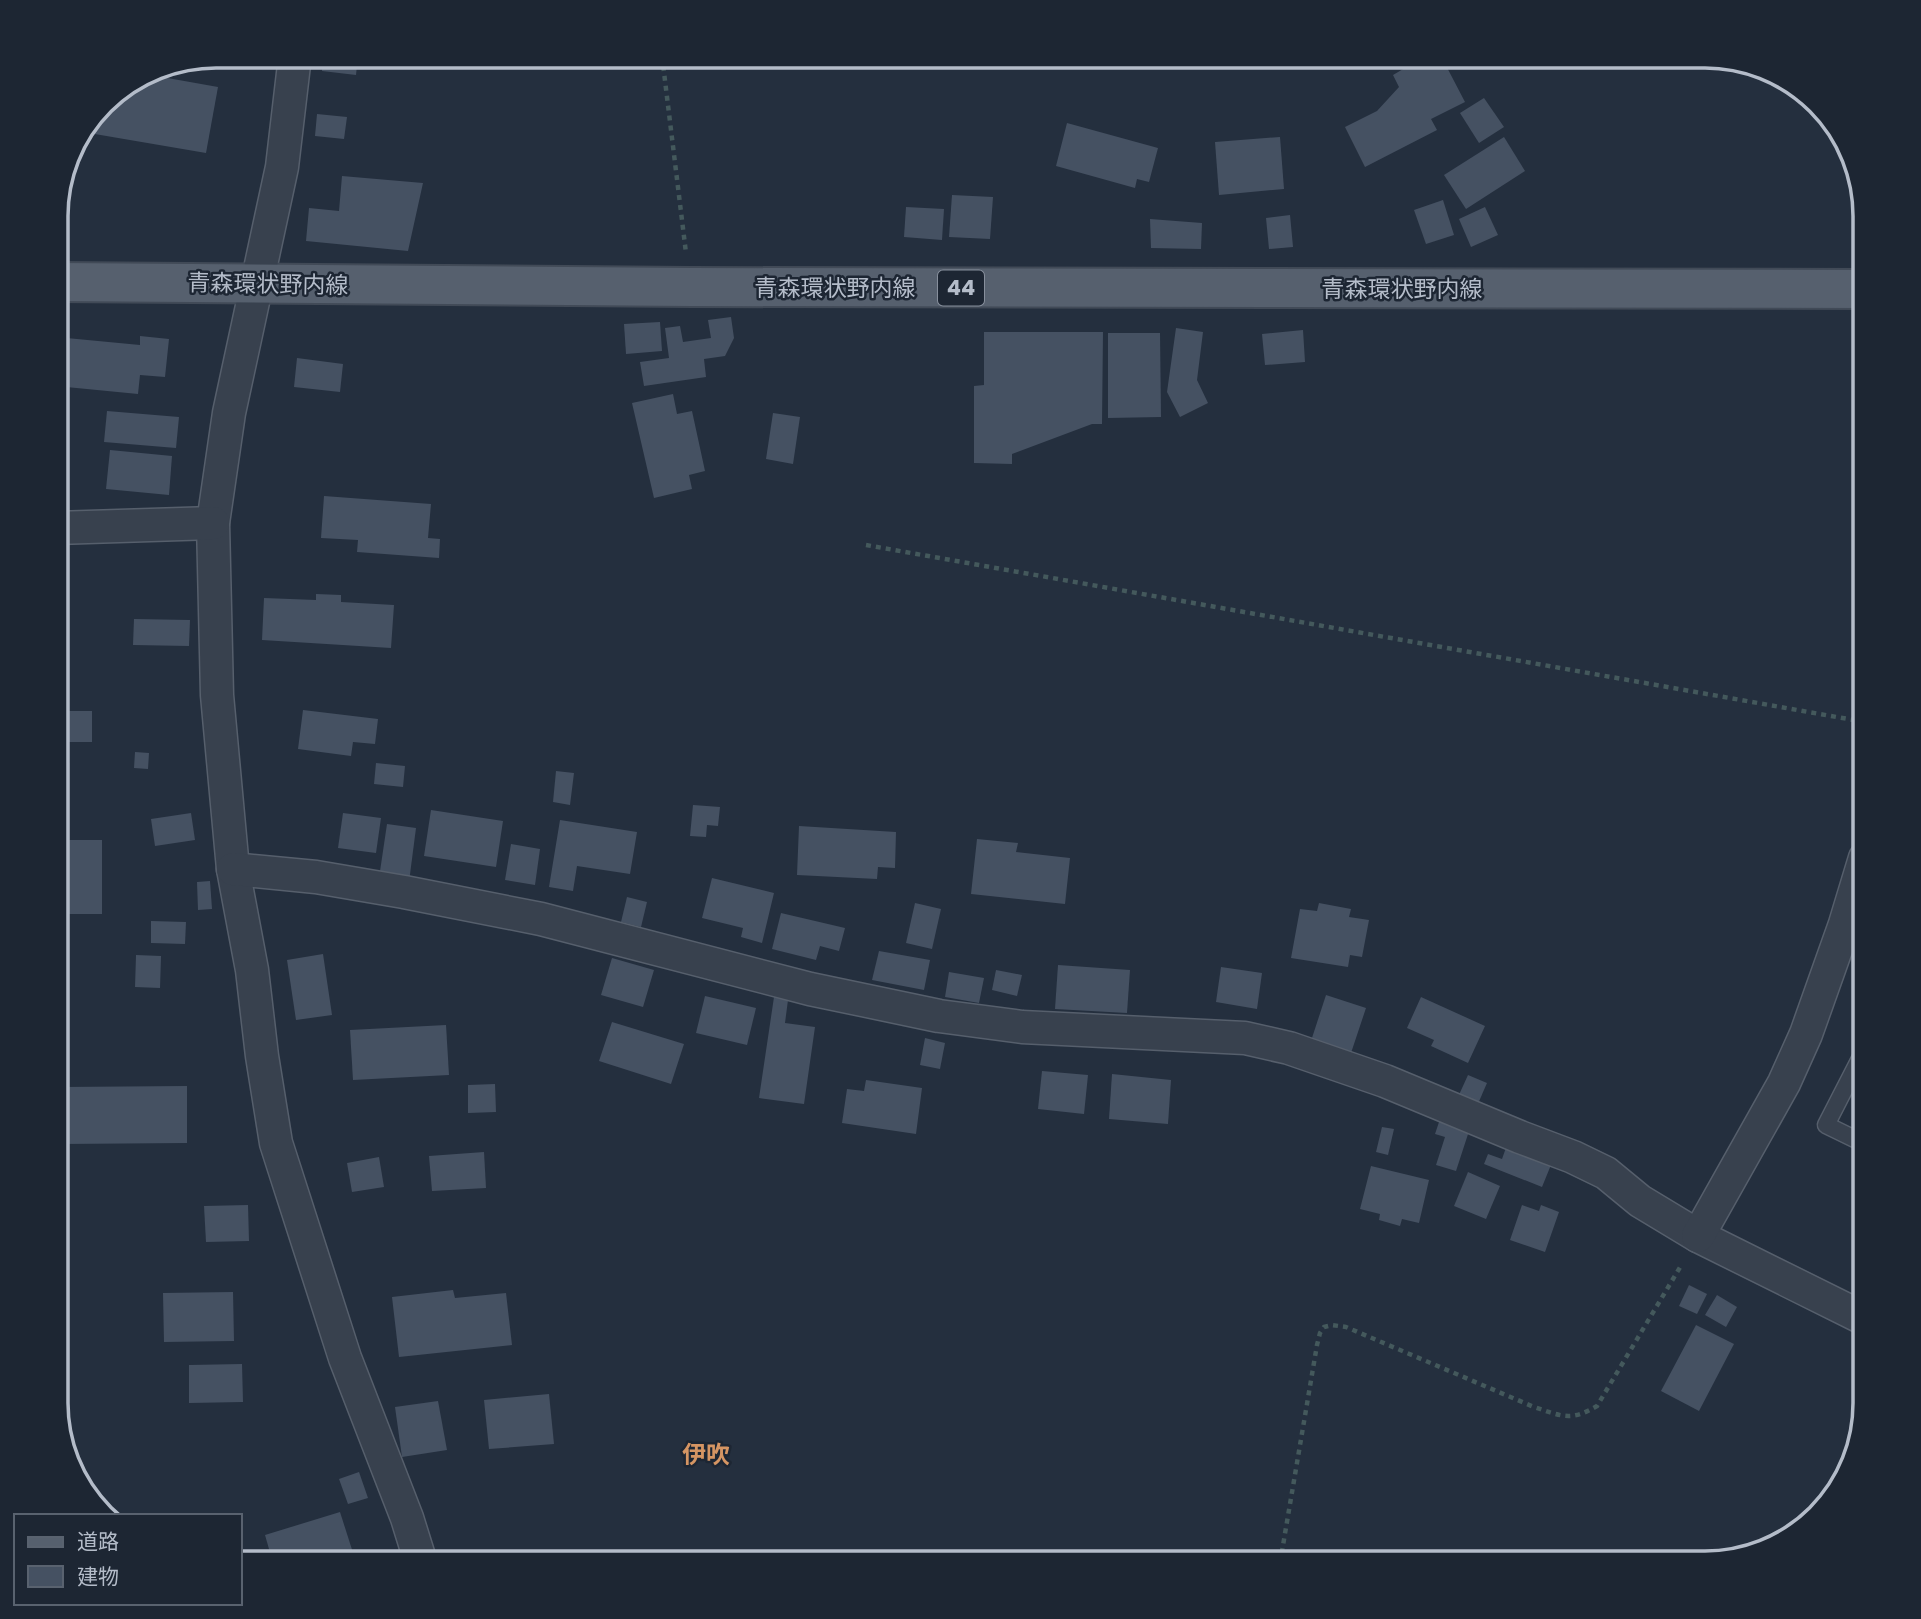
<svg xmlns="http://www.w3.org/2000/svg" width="1921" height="1619" font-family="Poppins,'Noto Sans JP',sans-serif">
  <rect width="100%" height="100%" fill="#242f3e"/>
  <g fill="#455162">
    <path d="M323,56H358L356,75L322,71Z"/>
    <path d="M1427,56H1441L1465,102L1431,119L1437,130L1365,167L1345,127L1377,111L1399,87L1393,75L1410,65L1412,69L1429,60Z"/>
    <path d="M145,74L218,87L206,153L83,132L110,96Z"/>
    <path d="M1484,98L1504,127L1479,143L1460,113Z"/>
    <path d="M317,114L347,117L344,139L315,136Z"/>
    <path d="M1067,123L1158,148L1149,182L1137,179L1135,188L1056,166Z"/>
    <path d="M1280,137L1284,189L1219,195L1215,142Z"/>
    <path d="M1504,137L1525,171L1466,209L1444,175Z"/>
    <path d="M342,176L423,183L408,251L306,241L309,208L339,211Z"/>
    <path d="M952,195L993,197L990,239L949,237Z"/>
    <path d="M1443,200L1454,235L1426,244L1414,210Z"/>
    <path d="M906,207L944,209L942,240L904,237Z"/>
    <path d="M1485,207L1498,235L1471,247L1459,219Z"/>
    <path d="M1290,215L1293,247L1269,249L1266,218Z"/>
    <path d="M1150,219L1202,223L1201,249L1151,248Z"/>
    <path d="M731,317L734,338L725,356L704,359L706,377L644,386L640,362L669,358L665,328L680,326L683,342L711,338L708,320Z"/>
    <path d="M660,322L662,351L626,354L624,324Z"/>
    <path d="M1176,328L1203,332L1197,380L1208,403L1180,417L1167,392Z"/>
    <path d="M1303,330L1305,362L1265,365L1262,334Z"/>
    <path d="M984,332H1103L1102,424H1092L1012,454V464L974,463V386L984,385Z"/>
    <path d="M1108,333H1160L1161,417L1108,418Z"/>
    <path d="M140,336L169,339L165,377L140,375L138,394L56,386V337L140,345Z"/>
    <path d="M297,358L343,364L340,392L294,387Z"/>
    <path d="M673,394L677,414L692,411L705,471L689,475L692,489L654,498L632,403Z"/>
    <path d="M107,411L179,417L176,448L104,442Z"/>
    <path d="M773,413L800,417L793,464L766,459Z"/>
    <path d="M110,450L172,456L169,495L106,489Z"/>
    <path d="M324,496L431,504L428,538L440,539L439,558L357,552L358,540L321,538Z"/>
    <path d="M316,594L341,595V602L394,605L391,648L262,640L264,598L316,600Z"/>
    <path d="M134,619L190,620L189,646L133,645Z"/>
    <path d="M303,710L378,719L375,744L353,742L351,756L298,749Z"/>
    <path d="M56,711H92V742H68V756H56Z"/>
    <path d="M135,752L149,753L148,769L134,768Z"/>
    <path d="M376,763L405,766L403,787L374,784Z"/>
    <path d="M556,771L574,773L570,805L553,802Z"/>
    <path d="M693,805L720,807L718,826L707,825L706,837L690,836Z"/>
    <path d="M431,810L503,821L496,867L424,856Z"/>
    <path d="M191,813L195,840L155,846L151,819Z"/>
    <path d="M343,813L381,818L376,853L338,848Z"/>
    <path d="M560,820L637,832L630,874L577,866L573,891L549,887Z"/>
    <path d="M387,824L416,828L409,882L379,878Z"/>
    <path d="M799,826L896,832L895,868L878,867L877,879L797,875Z"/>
    <path d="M977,839L1018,843L1016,852L1070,858L1065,904L971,894Z"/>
    <rect x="61" y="840" width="41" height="74"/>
    <path d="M511,844L540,849L535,885L505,880Z"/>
    <path d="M712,878L774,893L762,943L741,937L743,928L702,918Z"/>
    <path d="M210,881L212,909L198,910L197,882Z"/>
    <path d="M627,897L647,902L641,927L621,922Z"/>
    <path d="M915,903L941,909L932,949L906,943Z"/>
    <path d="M1319,903L1351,909L1349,917L1369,920L1362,957L1350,955L1348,967L1291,958L1300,909L1317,911Z"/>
    <path d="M781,913L845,928L839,951L820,946L816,960L772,949Z"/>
    <path d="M151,921L186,922L185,944L151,943Z"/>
    <path d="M879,951L930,960L924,990L872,980Z"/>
    <path d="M323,954L332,1015L296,1020L287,960Z"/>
    <path d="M136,955L161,956L160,988L135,987Z"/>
    <path d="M612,958L654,970L643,1007L601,995Z"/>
    <path d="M1058,965L1130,970L1127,1013L1055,1009Z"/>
    <path d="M1221,967L1262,973L1257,1009L1216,1002Z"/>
    <path d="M996,970L1022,975L1017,996L992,990Z"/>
    <path d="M949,972L984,978L979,1003L945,997Z"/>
    <path d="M1326,995L1366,1008L1351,1053L1311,1041Z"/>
    <path d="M705,996L756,1008L747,1045L696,1033Z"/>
    <path d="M774,997L788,1000L785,1023L815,1027L804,1104L759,1098Z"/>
    <path d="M1421,997L1485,1026L1468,1063L1431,1046L1434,1040L1407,1028Z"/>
    <path d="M612,1022L684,1044L671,1084L599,1061Z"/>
    <path d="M446,1025L449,1075L353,1080L350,1030Z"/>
    <path d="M925,1038L945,1043L940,1069L920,1065Z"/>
    <path d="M1042,1071L1088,1075L1084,1114L1038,1109Z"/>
    <path d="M1112,1074L1171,1080L1168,1124L1109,1119Z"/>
    <path d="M1468,1075L1487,1083L1477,1106L1458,1097Z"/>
    <path d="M866,1080L922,1088L916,1134L842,1123L847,1089L864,1091Z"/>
    <path d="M495,1084L496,1112L468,1113V1085Z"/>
    <path d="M187,1086V1143L62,1144L61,1087Z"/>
    <path d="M1440,1119L1470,1128L1456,1171L1436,1165L1445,1137L1435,1134Z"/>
    <path d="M1382,1127L1394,1129L1388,1155L1376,1152Z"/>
    <path d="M1508,1142L1553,1160L1542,1187L1484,1164L1488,1154L1502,1159Z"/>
    <path d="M484,1152L486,1188L432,1191L429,1156Z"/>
    <path d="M379,1157L384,1187L352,1192L347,1163Z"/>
    <path d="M1371,1166L1429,1180L1419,1223L1402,1219L1400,1226L1379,1220L1380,1214L1360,1209Z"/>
    <path d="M1468,1172L1500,1186L1486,1219L1454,1206Z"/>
    <path d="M248,1205L249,1241L206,1242L204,1206Z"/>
    <path d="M1522,1205L1539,1211L1541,1205L1559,1212L1545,1252L1510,1240Z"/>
    <path d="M1689,1285L1707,1294L1697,1314L1679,1306Z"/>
    <path d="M453,1290L455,1298L506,1293L512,1345L399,1357L392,1297Z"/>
    <path d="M233,1292L234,1341L164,1342L163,1293Z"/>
    <path d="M1717,1295L1737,1307L1726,1327L1705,1315Z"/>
    <path d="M1696,1325L1734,1344L1699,1411L1661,1391Z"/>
    <path d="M242,1364L243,1402L189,1403V1365Z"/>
    <path d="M1858,1364H1865V1403L1863,1412H1856Z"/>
    <path d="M549,1394L554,1444L489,1449L484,1400Z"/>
    <path d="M438,1401L447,1450L402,1457L395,1407Z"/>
    <path d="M359,1472L368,1498L348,1504L339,1479Z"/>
    <path d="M340,1512L355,1559L342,1563H273L265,1535Z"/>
  </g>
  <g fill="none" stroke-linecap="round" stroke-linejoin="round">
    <defs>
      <path id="service" d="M1865,1144L1826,1125L1865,1049"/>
      <g id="minor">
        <path d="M295,56L282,167L229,413L213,523L217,695L233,869L252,970L262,1056L276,1143L345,1358L407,1518L421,1563"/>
        <path d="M56,528L213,523"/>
        <path d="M233,869L316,877L404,892L541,919L810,989L939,1016L1022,1027L1245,1038L1289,1048L1385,1081L1520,1137L1573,1157L1606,1173L1640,1201L1698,1236L1865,1319"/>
        <path d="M1698,1236L1784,1083L1806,1034L1845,924L1865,858"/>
      </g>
      <path id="primary" d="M56,282L690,287L1865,289"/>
    </defs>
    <use href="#service" stroke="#565f6c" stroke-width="19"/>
    <use href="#minor" stroke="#565f6c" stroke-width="35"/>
    <use href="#primary" stroke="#414a57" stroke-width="42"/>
    <g stroke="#44595c" stroke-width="4.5" stroke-dasharray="5 5" stroke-linecap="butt">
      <path d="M662,56L686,253"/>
      <path d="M866,545L1865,722"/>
      <path d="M1280,1563L1317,1345L1320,1333L1324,1327L1332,1325L1346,1327L1534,1407C1562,1416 1570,1422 1597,1406L1682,1264"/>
    </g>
    <use href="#service" stroke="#38414e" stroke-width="16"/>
    <use href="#minor" stroke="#38414e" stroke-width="32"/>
    <use href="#primary" stroke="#56606e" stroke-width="38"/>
  </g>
  <g text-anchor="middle" stroke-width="5" stroke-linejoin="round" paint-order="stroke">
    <rect fill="#1d2633" stroke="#878f9c" stroke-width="2" x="938" y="270.5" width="46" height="35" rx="5"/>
    <g font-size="21" font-weight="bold" fill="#b4bcc9">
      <text x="961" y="295">44</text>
    </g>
    <g font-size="23" fill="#b4bcc9" stroke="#1d2633">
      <text transform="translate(268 284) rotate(1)" y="8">青森環状野内線</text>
      <text x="835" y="296">青森環状野内線</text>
      <text x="1402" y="297">青森環状野内線</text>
    </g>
    <g font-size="24" font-weight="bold" fill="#d59563" stroke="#1d2633">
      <text x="706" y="1463">伊吹</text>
    </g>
  </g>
  <path d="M0 0H1921V1619H0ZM216 68H1705A148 148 0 0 1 1853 216V1403A148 148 0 0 1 1705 1551H216A148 148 0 0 1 68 1403V216A148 148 0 0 1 216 68Z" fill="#1d2633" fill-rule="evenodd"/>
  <path fill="none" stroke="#b4bcc9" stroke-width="3.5" d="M216 68H1705A148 148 0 0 1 1853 216V1403A148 148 0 0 1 1705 1551H216A148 148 0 0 1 68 1403V216A148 148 0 0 1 216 68Z"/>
  <rect x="14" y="1514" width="228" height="91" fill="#1d2633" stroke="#59626f" stroke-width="2"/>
  <rect x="28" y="1537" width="35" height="10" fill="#56606e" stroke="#59626f" stroke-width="2"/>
  <text x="77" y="1549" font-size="21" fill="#b4bcc9">道路</text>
  <rect x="28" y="1566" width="35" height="21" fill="#455162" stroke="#59626f" stroke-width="2"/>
  <text x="77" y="1584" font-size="21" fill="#b4bcc9">建物</text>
</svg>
